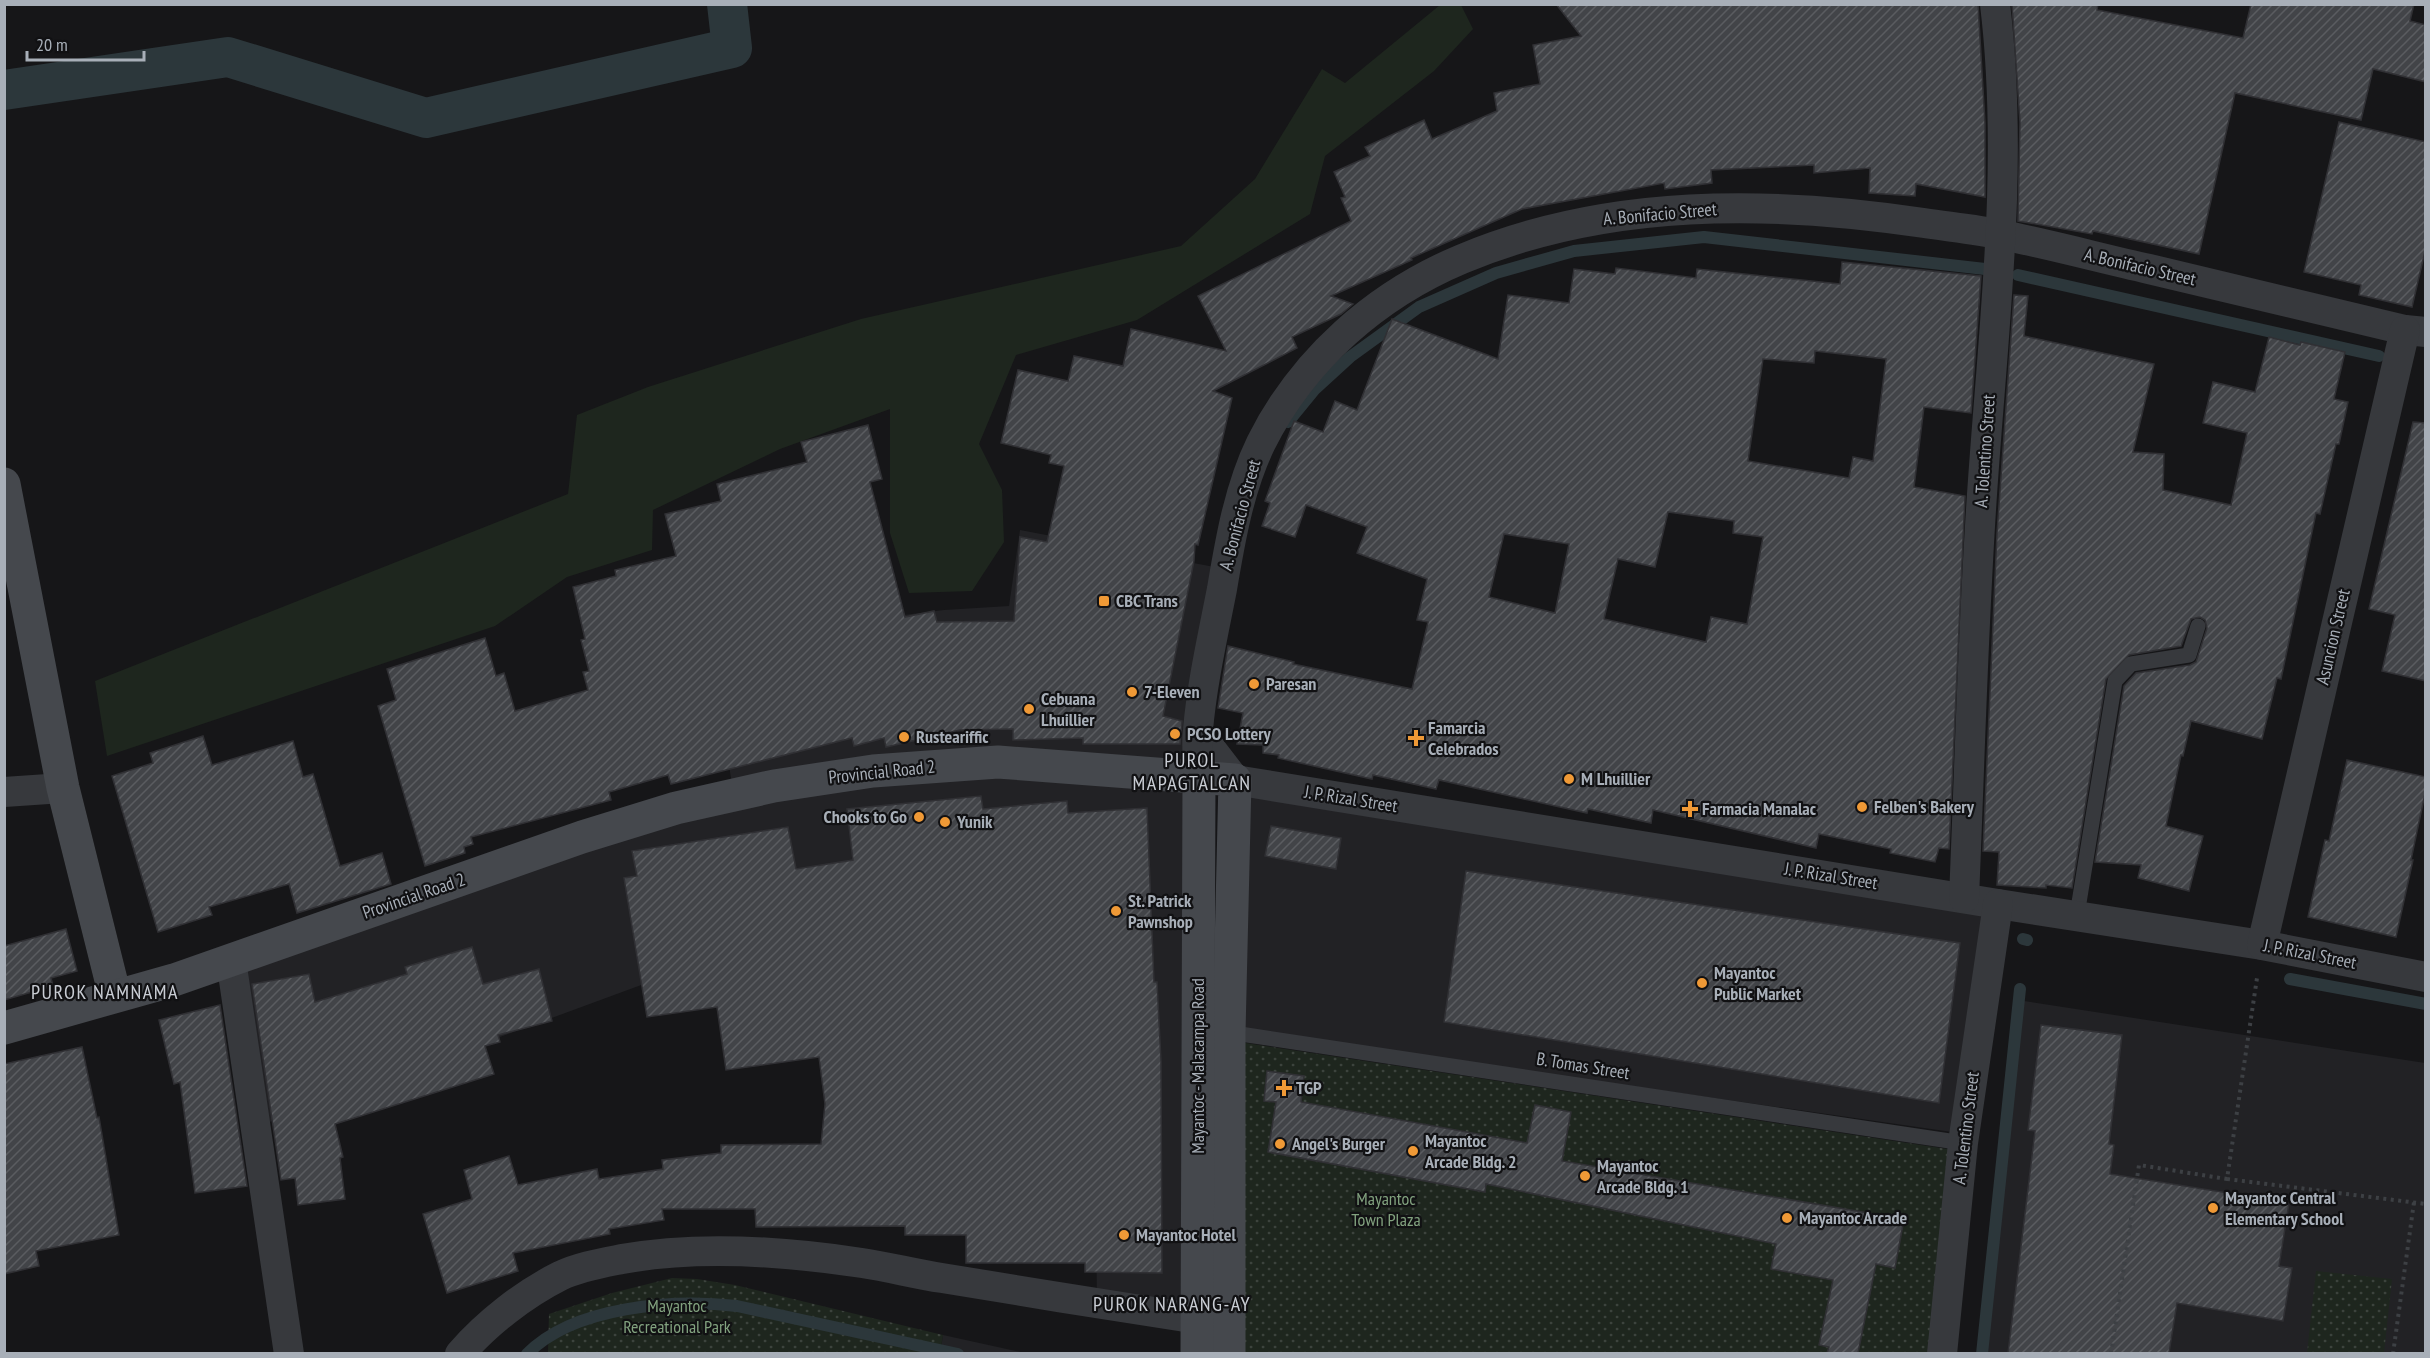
<svg xmlns="http://www.w3.org/2000/svg" width="2430" height="1358" font-family="'PT Sans Narrow',sans-serif">
  <defs>
    <pattern id="park-dots" width="8" height="8" patternUnits="userSpaceOnUse" patternTransform="scale(1.5)"><rect width="8" height="8" fill="#1e261e"/><path d="M2 2h.1M6 6h.1" fill="none" stroke="#3c433d" stroke-width="1.8" stroke-linecap="round"/></pattern>
    <pattern id="building-hatch" width="6" height="6" patternUnits="userSpaceOnUse" patternTransform="scale(1.5)"><rect width="6" height="6" fill="#424448"/><path d="M-1 1l2-2M0 6l6-6M5 7l2-2" fill="none" stroke="#5a5c60"/></pattern>
  </defs>
  <rect width="100%" height="100%" fill="#161618"/>
  <g fill="#222225">
    <path d="M1020,530L1225,569L1199,778L1198,1318L1097,1303L1092,894L812,922L256,1127L231,960L734,796L714,675L855,621L944,610L1009,606Z"/>
    <path d="M1245,793L1992,914L1959,1133L1239,1030Z"/>
    <path d="M2024,1001L2425,1063V1353L1984,1354Z"/>
    <path d="M943,1335L1025,1353L940,1354Z"/>
  </g>
  <path fill="#1e261e" d="M1440,5H1461L1473,29L1434,71L1325,156L1310,214L1137,320L1016,355L979,444L1002,490L1004,542L972,591L909,593L890,533V409L780,449L653,510L652,550L567,577L495,626L107,756L95,681L568,494L577,415L648,387L861,319L1181,246L1255,179L1322,69L1345,83Z"/>
  <g fill="url(#park-dots)">
    <path d="M1239,1042L1954,1150L1930,1353H1243Z"/>
    <path d="M2316,1271L2392,1279L2384,1353H2307Z"/>
    <path d="M672,1278L697,1279L735,1285L943,1335L940,1353H548L549,1314L612,1293Z"/>
  </g>
  <g fill="none" stroke-linecap="round" stroke-linejoin="round">
    <g stroke="#2c373b" stroke-width="12">
      <path d="M2018,275L2379,356"/>
      <path d="M1288,422L1315,389L1350,357L1419,307L1496,273L1574,251L1704,237L1985,269"/>
      <path d="M2023,939L2027,940"/>
      <path d="M2290,979L2426,1004"/>
      <path d="M527,1354C574,1306 673,1299 737,1306L958,1354"/>
      <path d="M1982,1354L2020,989"/>
    </g>
    <path stroke="#2c373b" stroke-width="40" d="M4,90L228,57L426,118L732,48L727,4"/>
  </g>
  <g fill="url(#building-hatch)" stroke="#303034" stroke-width="1.5" fill-rule="evenodd">
    <path d="M1556,4H1978L1985,123V197L1916,184L1915,196L1869,193L1870,168L1814,173V165L1711,170L1712,183L1665,189L1664,183L1522,209L1411,258L1412,260L1331,296L1353,304L1341,314L1292,337L1297,348L1213,391L1232,398L1198,545L1195,544L1194,561L1163,716L1182,721L1180,744H1083V738L1013,740V729L960,730L886,747L884,738L854,746L852,738L671,784L668,775L609,792L611,800L471,837L473,844L464,847L465,853L425,866L378,706L396,700L387,669L485,638L496,676L504,673L515,711L588,690L583,672L589,671L581,640L585,639L573,587L616,576L615,570L676,556L665,514L721,501L717,484L807,462L801,442L868,425L882,479L870,482L905,617L934,611L937,622L1014,621L1020,537L1047,542L1064,466L1049,463L1051,455L1001,443L1018,370L1068,381L1074,356L1123,366L1131,329L1226,351L1198,296L1351,221L1341,198L1345,197L1334,172L1370,156L1365,147L1424,120L1432,139L1497,111L1494,93L1540,84L1533,45L1581,36Z"/>
    <path d="M2012,4H2098L2097,10L2243,38L2251,4H2414L2410,21L2426,25V82L2373,69L2361,120L2235,93L2199,254L2093,231L2092,234L2030,223L2018,221L2020,122Z"/>
    <path d="M2339,122L2426,142V247L2412,307L2359,295L2361,285L2304,272Z"/>
    <path d="M1842,262L1981,276L1971,413L1924,407L1914,487L1965,496L1949,849L1939,848L1935,862L1890,853L1891,849L1819,834L1816,848L1653,810L1651,823L1588,809L1587,813L1439,780L1436,789L1373,775L1372,779L1278,758L1279,755L1263,753V745L1237,744L1243,713L1218,708L1228,646L1294,662L1293,664L1412,689L1428,622L1417,620L1427,579L1357,553L1367,527L1306,505L1295,537L1262,526L1270,503L1265,501L1294,421L1323,432L1335,401L1357,410L1392,319L1498,359L1508,295L1569,303L1574,269L1615,274L1616,268L1696,278L1697,269L1840,284ZM1815,351L1886,359L1873,461L1853,457L1849,478L1748,461L1763,359L1814,363ZM1668,512L1734,521L1733,533L1763,537L1747,624L1711,617L1706,642L1604,619L1618,559L1655,567ZM1504,534L1569,544L1555,613L1489,597Z"/>
    <path d="M2014,295L2028,296L2024,336L2154,364L2133,452L2164,454L2163,490L2231,505L2247,433L2203,423L2213,382L2255,392L2269,337L2300,345L2301,342L2345,352L2334,399L2348,402L2339,444H2336L2320,514L2316,513L2281,679L2277,678L2262,739L2191,721L2183,756L2181,755L2166,826L2203,836L2189,891L2138,878L2141,865L2095,862L2124,686L2136,673L2190,665L2196,662L2207,628L2205,620L2200,617L2191,619L2181,646L2129,655L2106,679L2072,888L2046,885V888L1997,885L1999,852L1983,851L1997,533Z"/>
    <path d="M2413,422L2426,423V681L2382,671L2395,615L2369,609Z"/>
    <path d="M203,736L212,765L293,741L303,777L313,774L340,866L382,853L391,884L297,913L289,884L209,907L212,915L158,932L112,776L153,763L150,753Z"/>
    <path d="M2347,760L2426,777V789L2411,860H2413L2396,937L2308,917L2325,840L2329,841Z"/>
    <path d="M981,796L983,809L1067,801L1068,813L1147,808L1154,982H1157L1161,1061L1162,1273L1085,1272V1263H966V1235H905V1226L756,1227L755,1209H662L664,1220L609,1229L610,1234L513,1253L518,1271L447,1293L423,1214L472,1199L464,1170L509,1156L518,1185L597,1169L599,1179L663,1169L662,1160L721,1153V1145L821,1144L825,1104L819,1057L726,1070L717,1007L647,1017L624,878L637,876L632,851L788,827L796,869L853,860L847,809Z"/>
    <path d="M1271,826L1341,838L1336,869L1265,856Z"/>
    <path d="M1466,871L1960,943L1939,1103L1444,1022Z"/>
    <path d="M66,929L77,971L51,978L53,986L4,1000V946Z"/>
    <path d="M472,947L483,984L539,969L552,1021L498,1035L500,1042L485,1046L494,1074L335,1124L343,1157L340,1158L345,1199L298,1205L295,1178L281,1180L252,984L309,974L315,1002L407,974L405,967Z"/>
    <path d="M220,1005L247,1186L195,1193L180,1082L174,1084L159,1020Z"/>
    <path d="M2041,1025L2122,1035L2109,1144L2114,1145L2110,1174L2289,1203L2279,1266L2292,1268L2283,1321L2177,1303L2169,1353H2008L2035,1131L2028,1130Z"/>
    <path d="M82,1047L97,1118L99,1117L119,1235L36,1251L39,1266L4,1274V1064Z"/>
    <path d="M1267,1071L1304,1076L1301,1102L1527,1143L1535,1105L1571,1112L1562,1161L1904,1219L1895,1268L1876,1264L1858,1353H1827L1829,1347L1819,1345L1833,1280L1771,1269L1776,1244L1486,1184L1485,1192L1268,1152L1276,1102L1264,1101Z"/>
  </g>
  <g fill="none" stroke-linecap="round" stroke-linejoin="round">
    <g stroke="#3d4044" stroke-width="4" stroke-dasharray="3 4.5" stroke-linecap="butt">
      <path d="M2227,1179L2426,1204"/>
      <path d="M2111,1354L2139,1165L2227,1179L2257,978"/>
      <path d="M2393,1354L2414,1202"/>
    </g>
    <g stroke="#37393d" stroke-width="15">
      <path d="M2077,915L2115,681L2131,664L2189,655L2198,626"/>
      <path d="M1227,1032L1963,1143"/>
    </g>
    <g stroke="#37393d" stroke-width="30">
      <path d="M1198,732L1235,780L1998,904L2262,945L2426,977"/>
      <path d="M1199,778C1198,762 1196,746 1198,730C1202,683 1213,635 1222,589C1230,541 1239,488 1261,443C1303,359 1376,295 1462,259C1607,198 1770,200 1924,223C1950,227 1976,229 2002,235C2052,245 2100,258 2149,269C2235,290 2320,310 2405,330L2426,332"/>
      <path d="M4,792L63,788"/>
      <path d="M1964,898C1970,759 1973,619 1983,480C1994,323 2014,162 1995,4"/>
      <path d="M2262,945L2405,330"/>
      <path d="M231,960L289,1354"/>
      <path d="M460,1354C487,1323 524,1294 560,1276C579,1267 602,1263 622,1259C700,1245 783,1251 862,1263C889,1267 915,1274 942,1278C1027,1292 1113,1306 1198,1319L1220,1321"/>
      <path d="M1942,1354L1963,1143L1998,904"/>
    </g>
    <g stroke="#45484d" stroke-width="33">
      <path d="M4,484L63,788L115,996"/>
      <path d="M4,1028L174,980L582,837L676,808L774,786L873,771L998,762L1235,780L1229,1033V1354"/>
      <path d="M1197,1354L1199,778"/>
    </g>
  </g>
  <g fill="#ef9936" stroke="#111113" stroke-width="2">
    <rect x="1098" y="595" width="12" height="12" rx="3"/>
    <circle cx="1254" cy="684" r="6"/>
    <circle cx="1132" cy="692" r="6"/>
    <circle cx="1029" cy="709" r="6"/>
    <circle cx="1175" cy="734" r="6"/>
    <circle cx="904" cy="737" r="6"/>
    <path d="M1413 729h6v6h6v6h-6v6h-6v-6h-6v-6h6z"/>
    <circle cx="1569" cy="779" r="6"/>
    <circle cx="1862" cy="807" r="6"/>
    <path d="M1687 800h6v6h6v6h-6v6h-6v-6h-6v-6h6z"/>
    <circle cx="919" cy="817" r="6"/>
    <circle cx="945" cy="822" r="6"/>
    <circle cx="1116" cy="911" r="6"/>
    <circle cx="1702" cy="983" r="6"/>
    <path d="M1281 1079h6v6h6v6h-6v6h-6v-6h-6v-6h6z"/>
    <circle cx="1280" cy="1144" r="6"/>
    <circle cx="1413" cy="1151" r="6"/>
    <circle cx="1585" cy="1176" r="6"/>
    <circle cx="2213" cy="1208" r="6"/>
    <circle cx="1787" cy="1218" r="6"/>
    <circle cx="1124" cy="1235" r="6"/>
  </g>
  <g text-anchor="middle" stroke-width="4.5" stroke-linejoin="round" paint-order="stroke">
    <g font-size="18" fill="#a8afb8" stroke="#111113">
      <text transform="translate(1660 214) rotate(-5)" y="6">A. Bonifacio Street</text>
      <text transform="translate(2140 267) rotate(13)" y="6">A. Bonifacio Street</text>
      <text transform="translate(1985 451) rotate(-86)" y="6">A. Tolentino Street</text>
      <text transform="translate(1240 515) rotate(-75)" y="6">A. Bonifacio Street</text>
      <text transform="translate(2333 637) rotate(-77)" y="6">Asuncion Street</text>
      <text transform="translate(882 772) rotate(-6)" y="6">Provincial Road 2</text>
      <text transform="translate(1351 799) rotate(9)" y="6">J. P. Rizal Street</text>
      <text transform="translate(1831 876) rotate(9)" y="6">J. P. Rizal Street</text>
      <text transform="translate(414 896) rotate(-19)" y="6">Provincial Road 2</text>
      <text transform="translate(2310 954) rotate(11)" y="6">J. P. Rizal Street</text>
      <text transform="translate(1198 1066) rotate(-90)" y="6">Mayantoc - Malacampa Road</text>
      <text transform="translate(1583 1066) rotate(9)" y="6">B. Tomas Street</text>
      <text transform="translate(1966 1128) rotate(-83)" y="6">A. Tolentino Street</text>
    </g>
    <g font-size="18" font-weight="bold" fill="#a8afb8" stroke="#111113" text-anchor="start">
      <text x="1116" y="607">CBC Trans</text>
      <text x="1266" y="690">Paresan</text>
      <text x="1144" y="698">7-Eleven</text>
      <text x="1041" y="705">Cebuana<tspan x="1041" dy="21">Lhuillier</tspan></text>
      <text x="1428" y="734">Famarcia<tspan x="1428" dy="21">Celebrados</tspan></text>
      <text x="1187" y="740">PCSO Lottery</text>
      <text x="916" y="743">Rusteariffic</text>
      <text x="1581" y="785">M Lhuillier</text>
      <text x="1874" y="813">Felben's Bakery</text>
      <text x="1702" y="815">Farmacia Manalac</text>
      <text x="907" y="823" text-anchor="end">Chooks to Go</text>
      <text x="957" y="828">Yunik</text>
      <text x="1128" y="907">St. Patrick<tspan x="1128" dy="21">Pawnshop</tspan></text>
      <text x="1714" y="979">Mayantoc<tspan x="1714" dy="21">Public Market</tspan></text>
      <text x="1296" y="1094">TGP</text>
      <text x="1425" y="1147">Mayantoc<tspan x="1425" dy="21">Arcade Bldg. 2</tspan></text>
      <text x="1292" y="1150">Angel's Burger</text>
      <text x="1597" y="1172">Mayantoc<tspan x="1597" dy="21">Arcade Bldg. 1</tspan></text>
      <text x="2225" y="1204">Mayantoc Central<tspan x="2225" dy="21">Elementary School</tspan></text>
      <text x="1799" y="1224">Mayantoc Arcade</text>
      <text x="1136" y="1241">Mayantoc Hotel</text>
    </g>
    <g font-size="18" fill="#82a27f" stroke="#111113">
      <text x="1386" y="1205">Mayantoc<tspan x="1386" dy="21">Town Plaza</tspan></text>
      <text x="677" y="1312">Mayantoc<tspan x="677" dy="21">Recreational Park</tspan></text>
    </g>
    <g font-size="20" letter-spacing="1.5" fill="#c9cdd4" stroke="#111113">
      <text x="1192" y="767">PUROL<tspan x="1192" dy="23">MAPAGTALCAN</tspan></text>
      <text x="105" y="999">PUROK NAMNAMA</text>
      <text x="1172" y="1311">PUROK NARANG-AY</text>
    </g>
  </g>
  <rect width="2430" height="1358" fill="none" stroke="#a8afb8" stroke-width="12"/>
  <path d="M27 51v9h117v-9" fill="none" stroke="#a8afb8" stroke-width="3"/>
  <text x="36" y="51" font-size="18" fill="#a8afb8" stroke="#111113" stroke-width="4.5" paint-order="stroke">20 m</text>
</svg>
